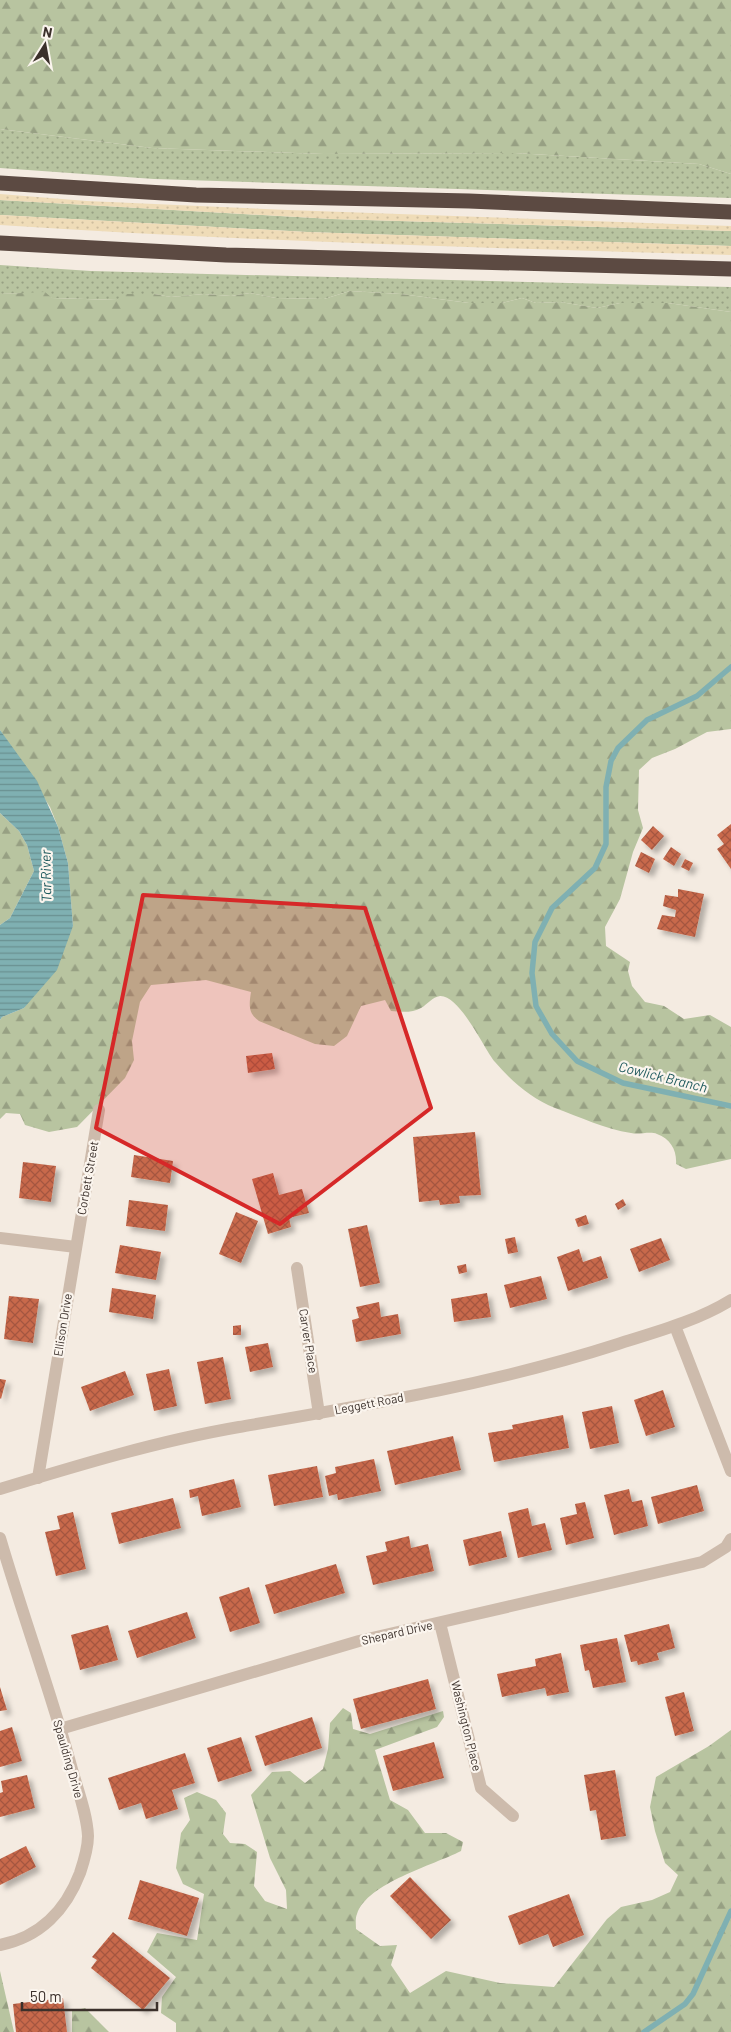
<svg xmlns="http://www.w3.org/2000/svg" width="731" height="2032" font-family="Barlow,sans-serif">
  <defs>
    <pattern id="grass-dots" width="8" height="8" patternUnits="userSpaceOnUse" patternTransform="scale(1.25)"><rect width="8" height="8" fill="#b8c4a0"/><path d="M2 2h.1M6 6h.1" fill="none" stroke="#97a083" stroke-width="1.8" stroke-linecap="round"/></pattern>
    <pattern id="forest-firs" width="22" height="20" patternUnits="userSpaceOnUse" patternTransform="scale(1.25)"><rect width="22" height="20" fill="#b8c4a0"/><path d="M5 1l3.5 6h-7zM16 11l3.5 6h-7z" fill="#97a083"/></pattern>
    <pattern id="sand-dots" width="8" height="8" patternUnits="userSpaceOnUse" patternTransform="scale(1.25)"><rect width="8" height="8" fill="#efdcb8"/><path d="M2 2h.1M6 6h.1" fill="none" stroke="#cebd9e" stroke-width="1.8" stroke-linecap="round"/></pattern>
    <pattern id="water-rules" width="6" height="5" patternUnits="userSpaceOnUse" patternTransform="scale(1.25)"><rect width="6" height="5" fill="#7fb0b2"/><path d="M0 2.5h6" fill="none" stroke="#699091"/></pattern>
    <pattern id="building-cross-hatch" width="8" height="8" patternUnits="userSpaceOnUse" patternTransform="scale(1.25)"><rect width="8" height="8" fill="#c8694b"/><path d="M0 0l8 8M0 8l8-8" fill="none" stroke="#a4573f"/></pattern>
    <filter id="shadow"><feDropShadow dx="4.5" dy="4.5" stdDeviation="2.5" flood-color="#0004"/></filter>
  </defs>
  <rect width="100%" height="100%" fill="#f4ebe1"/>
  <g fill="url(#grass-dots)">
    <path d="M0,129L152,148L323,154L515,153L699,164L731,174V198L154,179L0,168Z"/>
    <path d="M0,200L332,219L731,231V246L307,232L0,215Z"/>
    <path d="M0,265L91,271L731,287V312L668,303H620L597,308L560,302L536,303L522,298L502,303H469L401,294L350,291L324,299L276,298L250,293L231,296L204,294L171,297L154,294L117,300L52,298L29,293L0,294Z"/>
  </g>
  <g fill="url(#forest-firs)">
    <path d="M0,0H731V174L699,164L515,153L323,154L152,148L0,129Z"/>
    <path d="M350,291L401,294L469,303H502L522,298L536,303L560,302L597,308L620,303H668L731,312V729L707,732L675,749L652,758L639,770L638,810L643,828L633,852L620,899L605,927L606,946L630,962L628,971L632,986L645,1002L664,1006L684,1019L710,1015L731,1027V1159L686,1169L676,1164C677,1151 671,1139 657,1134C650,1131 639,1135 631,1133C605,1129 580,1117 555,1108C532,1099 511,1081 495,1062C484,1049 460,995 440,996C432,997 428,1004 421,1008C413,1013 401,1012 391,1011L385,1000L361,1006L347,1036L334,1046L315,1044L259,1021C248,1013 249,1005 251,992L206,980L151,985L140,1002L132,1041L134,1060L125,1078L77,1127L49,1132L25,1125L20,1114L6,1113L0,1119V1020L2,1017L24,1008L73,926L68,863L58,827L50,807L0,730V294L45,292L52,298L117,300L124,294H154L171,297L204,294L231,296L250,293L276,298L324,299Z"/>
    <path d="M0,813L19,831L27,845L34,871L10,918L0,925Z"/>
    <path d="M343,1708L351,1713L353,1729L370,1734L443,1711L444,1717L437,1727L375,1750L390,1800L408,1810L425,1833H446L463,1842L461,1851C434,1865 367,1883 357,1914C355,1918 356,1925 356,1929L380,1946L397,1945L391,1965L410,1993L446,1971L500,1983L554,1987L607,1919L621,1907L652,1900L670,1892L678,1875L665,1863L655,1831L650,1807L656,1777L709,1746L731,1730V2032H176V2023L161,2013L162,1997L176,1977L147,1952L157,1933L197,1940L204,1894L183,1884L176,1868L181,1833L190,1820L184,1798L197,1792L216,1800L226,1813L223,1834L230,1843L245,1844L257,1852L254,1886L265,1901L287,1909L286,1890L270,1858L251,1795L272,1772L290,1771L305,1783L323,1769L328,1749L330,1723Z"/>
    <path d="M0,1971L14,2032H0Z"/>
    <path d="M85,2008L109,2032H72V2011Z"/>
  </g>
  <g fill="url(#sand-dots)">
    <path d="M0,194L87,201L288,210L731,226V231L332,219L0,200Z"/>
    <path d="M0,215L307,232L731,246V255C487,248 243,241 0,225Z"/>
  </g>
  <path fill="url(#water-rules)" d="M0,730L37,781L58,827L68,863L73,926L57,970L24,1008L2,1017L0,1020V925L10,918L34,871L27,845L19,831L0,813Z"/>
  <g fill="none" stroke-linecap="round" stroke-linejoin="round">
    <g stroke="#7fb0b2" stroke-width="5.5">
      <path d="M731,667L697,696L647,720L618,748L611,761L606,787V844L595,868L552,908L535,942L532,973L536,1006L552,1034L577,1061L623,1083L731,1106"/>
      <path d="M644,2032L685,2004L693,1994L731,1911"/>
    </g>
  </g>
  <g fill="url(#building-cross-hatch)" filter="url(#shadow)">
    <path d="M731,824V869L717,849L724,844L717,835Z"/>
    <path d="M653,826L664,836L652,850L641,840Z"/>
    <path d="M671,847L681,854L674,866L663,859Z"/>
    <path d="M641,852L655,859L649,873L635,866Z"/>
    <path d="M685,859L693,863L689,871L681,867Z"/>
    <path d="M678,889L704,894L695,937L657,929L662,915L675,917L676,910L663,906L665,895L678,897Z"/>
    <path d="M272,1053L275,1069L248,1073L246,1056Z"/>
    <path d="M475,1132L481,1195L459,1196L460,1203L440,1205L439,1200L419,1202L413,1137Z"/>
    <path d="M134,1155L173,1161L170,1183L131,1177Z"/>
    <path d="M23,1162L56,1166L51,1202L19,1198Z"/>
    <path d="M273,1173L279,1195L302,1189L309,1213L289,1218L291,1227L268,1234L252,1179Z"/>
    <path d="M623,1199L626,1205L618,1210L615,1204Z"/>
    <path d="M129,1200L168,1205L165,1231L126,1226Z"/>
    <path d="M236,1212L258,1221L241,1263L219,1254Z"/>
    <path d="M586,1215L589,1224L578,1227L575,1219Z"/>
    <path d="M367,1225L380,1283L360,1287L348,1229Z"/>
    <path d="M515,1237L518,1252L508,1254L505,1239Z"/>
    <path d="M661,1238L670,1260L639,1272L630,1249Z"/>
    <path d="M120,1245L161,1252L156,1280L115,1273Z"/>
    <path d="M579,1249L583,1262L601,1256L608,1278L568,1291L557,1257Z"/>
    <path d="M466,1264L467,1272L459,1274L457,1266Z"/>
    <path d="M541,1276L547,1299L510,1308L504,1285Z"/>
    <path d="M112,1288L156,1295L153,1319L109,1312Z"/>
    <path d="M487,1293L491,1317L454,1322L451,1299Z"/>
    <path d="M9,1296L39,1299L33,1343L4,1339Z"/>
    <path d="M379,1302L381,1317L398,1314L401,1334L356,1342L352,1320L359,1318L356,1307Z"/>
    <path d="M241,1325V1335H233V1326Z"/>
    <path d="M268,1343L273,1367L250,1372L245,1347Z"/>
    <path d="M223,1357L231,1399L205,1404L197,1362Z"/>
    <path d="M169,1369L177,1406L154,1411L146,1374Z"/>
    <path d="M125,1371L134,1395L90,1411L81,1387Z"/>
    <path d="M0,1379L6,1380L1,1399L0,1398Z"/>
    <path d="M663,1390L675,1427L646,1436L634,1400Z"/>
    <path d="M612,1406L619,1443L590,1449L582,1412Z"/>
    <path d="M563,1415L569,1448L494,1462L488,1433L513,1429L512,1425Z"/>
    <path d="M453,1436L461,1470L395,1485L387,1451Z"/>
    <path d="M374,1459L381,1491L338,1500L337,1494L329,1496L325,1476L336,1473L335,1467Z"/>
    <path d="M317,1466L323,1497L274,1506L268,1475Z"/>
    <path d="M234,1479L241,1507L202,1516L198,1496L190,1498L189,1490Z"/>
    <path d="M697,1485L704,1511L658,1524L651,1497Z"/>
    <path d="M629,1489L632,1502L642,1500L648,1526L614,1535L604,1495Z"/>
    <path d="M173,1498L181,1528L119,1544L111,1513Z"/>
    <path d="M585,1502L594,1538L566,1545L560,1518L577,1514L575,1504Z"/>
    <path d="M528,1508L532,1526L545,1523L552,1550L518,1558L508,1513Z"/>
    <path d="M73,1512L86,1569L56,1576L45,1532L60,1529L57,1516Z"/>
    <path d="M501,1531L507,1557L469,1566L463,1540Z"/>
    <path d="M409,1536L411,1548L428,1544L434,1571L373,1585L366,1556L387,1551L385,1542Z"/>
    <path d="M336,1564L345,1593L274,1614L265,1585Z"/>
    <path d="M249,1587L260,1623L230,1632L219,1597Z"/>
    <path d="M187,1612L196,1638L137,1658L128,1631Z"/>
    <path d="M669,1624L675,1648L657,1653L659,1660L638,1665L637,1661L631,1662L624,1635Z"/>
    <path d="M108,1625L118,1660L80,1670L71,1635Z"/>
    <path d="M617,1638L626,1682L593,1688L589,1670L585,1671L580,1645Z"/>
    <path d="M561,1653L569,1692L547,1696L545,1688L502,1697L497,1674L536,1666L535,1659Z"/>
    <path d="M428,1679L436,1709L361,1729L353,1699Z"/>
    <path d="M0,1687L7,1710L0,1711Z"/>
    <path d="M684,1692L694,1731L675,1736L665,1697Z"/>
    <path d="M312,1717L322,1748L265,1766L255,1736Z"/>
    <path d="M12,1727L22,1761L0,1767V1731Z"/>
    <path d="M241,1737L252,1771L218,1782L207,1748Z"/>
    <path d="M434,1742L444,1778L393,1791L383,1756Z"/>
    <path d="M185,1753L195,1783L172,1790L178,1809L146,1819L141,1803L119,1810L108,1778Z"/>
    <path d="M615,1770L626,1836L601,1840L596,1810L590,1811L584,1775Z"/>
    <path d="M27,1775L35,1808L0,1817V1793L3,1792L1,1781Z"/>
    <path d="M26,1846L36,1867L0,1885V1859Z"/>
    <path d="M410,1877L451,1920L431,1939L390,1896Z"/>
    <path d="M140,1880L199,1898L187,1936L128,1919Z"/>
    <path d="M569,1894L584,1935L553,1947L548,1934L519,1945L508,1916Z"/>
    <path d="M113,1932L170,1978L143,2010L91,1968L97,1960L92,1957Z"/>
    <path d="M63,1998L67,2032H16L13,2004Z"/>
  </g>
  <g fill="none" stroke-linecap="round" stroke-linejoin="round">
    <g stroke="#cdbbac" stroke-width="12">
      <path d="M0,1238L76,1247"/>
      <path d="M297,1268L319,1414"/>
      <path d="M675,1326L731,1471"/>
      <path d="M38,1478L99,1110"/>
      <path d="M0,1489C79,1465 158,1441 239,1427C367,1405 494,1384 618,1344C656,1332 697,1321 731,1300"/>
      <path d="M0,1538C22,1613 49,1687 70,1762C76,1786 87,1812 88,1836C88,1848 84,1861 80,1873C66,1910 40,1937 0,1945"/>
      <path d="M440,1623L481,1788L513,1816"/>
      <path d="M60,1729L359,1641L702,1562L726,1547L731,1539"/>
    </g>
    <g stroke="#5c4a42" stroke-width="15">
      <path d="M0,183L196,195L469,201L731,212"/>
      <path d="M0,243L226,255L731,269"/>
    </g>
  </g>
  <path fill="#d62828" fill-opacity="0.2" stroke="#d62828" stroke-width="4" stroke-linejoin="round" d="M143,895L365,908L431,1108L280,1224L96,1128Z"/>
  <g text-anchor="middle" stroke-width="4.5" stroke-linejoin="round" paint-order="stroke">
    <g font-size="12" fill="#3b302b" stroke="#fbf5ee">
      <text transform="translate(88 1178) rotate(-80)" y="4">Corbett Street</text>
      <text transform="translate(63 1325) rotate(-81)" y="4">Ellison Drive</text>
      <text transform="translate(308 1341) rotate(81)" y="4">Carver Place</text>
      <text transform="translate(369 1404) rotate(-11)" y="4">Leggett Road</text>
      <text transform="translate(397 1633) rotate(-13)" y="4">Shepard Drive</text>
      <text transform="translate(466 1726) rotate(76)" y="4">Washington Place</text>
      <text transform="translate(68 1759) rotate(74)" y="4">Spaulding Drive</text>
    </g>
    <g font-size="14" font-style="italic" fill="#1f5a5e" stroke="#fbf5ee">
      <text transform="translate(46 876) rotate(-91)" y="5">Tar River</text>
      <text transform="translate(663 1077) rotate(14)" y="5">Cowlick Branch</text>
    </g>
  </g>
  <g transform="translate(45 45) rotate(11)" stroke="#fbf5ee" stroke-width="4" paint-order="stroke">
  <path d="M0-4L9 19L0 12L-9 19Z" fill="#3b302b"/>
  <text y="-8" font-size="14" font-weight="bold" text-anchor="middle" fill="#3b302b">N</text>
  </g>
  <path d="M22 2002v8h135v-8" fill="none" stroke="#3b302b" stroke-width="2.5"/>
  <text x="30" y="2002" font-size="15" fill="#3b302b" stroke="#fbf5ee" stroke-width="4" paint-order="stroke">50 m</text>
</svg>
